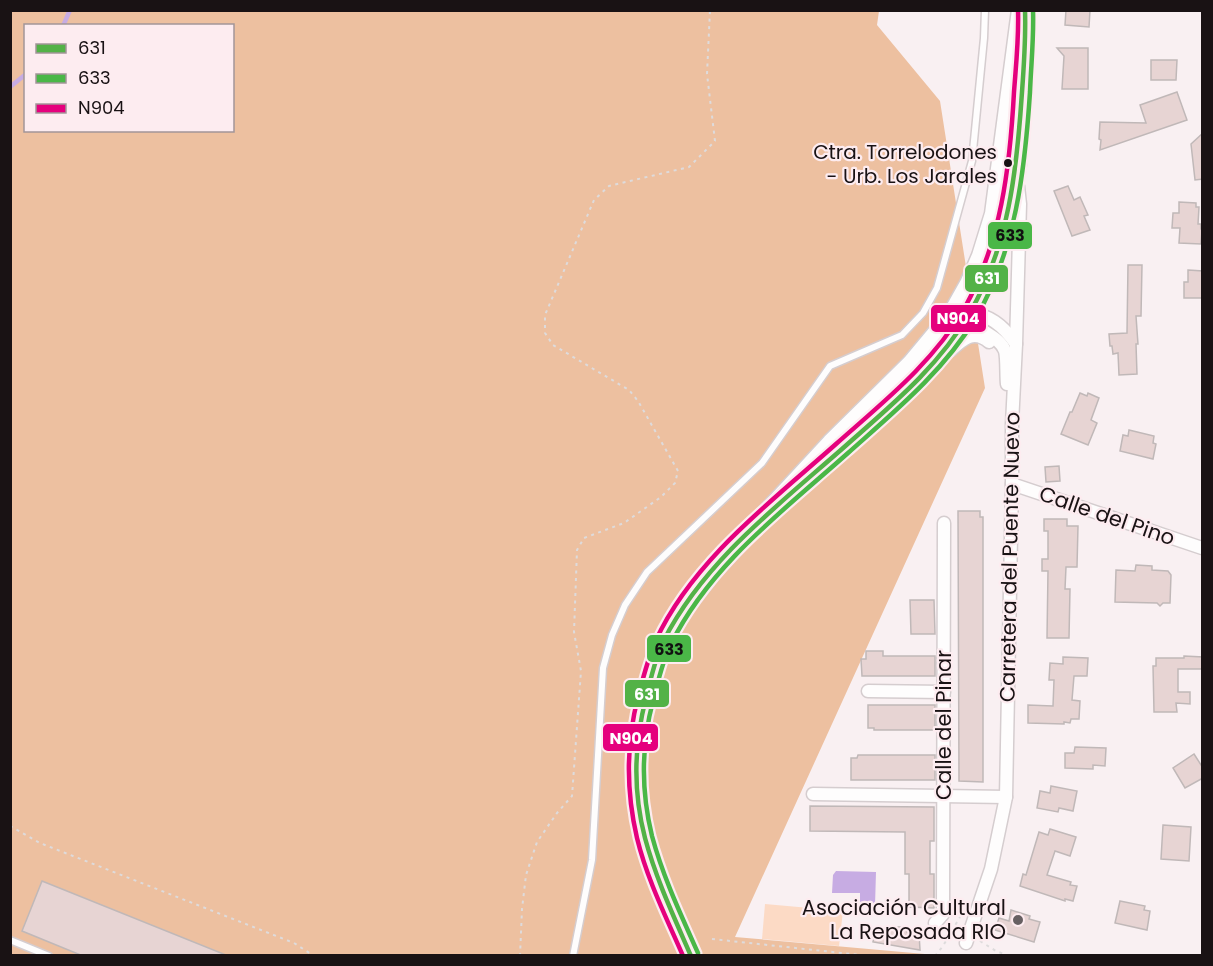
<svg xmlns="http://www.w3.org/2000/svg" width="1213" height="966" font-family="Poppins,sans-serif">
  <rect width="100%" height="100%" fill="#f9f0f2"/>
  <path fill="#fcdac5" d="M765,904L843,911L839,946L762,939Z"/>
  <path fill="#edc0a0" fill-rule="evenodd" d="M10,11H879L877,25L940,101L985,388L735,937L936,955H11ZM26,26H232V130H26Z"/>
  <path fill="#c7ace3" d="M836,871L876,872L875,906H853V900H857V903H860V893H832L833,875Z"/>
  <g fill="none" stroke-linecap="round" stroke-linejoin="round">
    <g stroke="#c7ace3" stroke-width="4.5">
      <path d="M63,26L70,10"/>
      <path d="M10,87L26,74"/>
    </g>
  </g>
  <g fill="#e7d4d3" stroke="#c0b8b8" stroke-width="1.5">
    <path d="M1066,10H1090L1089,27L1065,25Z"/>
    <path d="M1057,48H1088V89H1062L1064,56Z"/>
    <path d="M1151,60H1177L1176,80H1151Z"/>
    <path d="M1177,92L1187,120L1100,150L1101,140L1099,139L1100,122L1146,123L1140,105Z"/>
    <path d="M1203,133V179L1195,180L1191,144Z"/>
    <path d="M1068,186L1074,200L1080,197L1088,215L1084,216L1090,230L1072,236L1054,191Z"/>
    <path d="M1179,202L1196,203V207H1199L1198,224H1201V229L1202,230L1201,244L1179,243L1180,228H1172L1173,213H1179Z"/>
    <path d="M1128,265H1142L1141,316H1136L1138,344H1136L1137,374L1119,375L1118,353L1113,354L1112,346H1110L1109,334L1127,333Z"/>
    <path d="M1188,270L1203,271V298H1184V282H1188Z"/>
    <path d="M1080,393L1087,396L1088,393L1099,398L1091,420L1097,423L1088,445L1061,434L1070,412H1072Z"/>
    <path d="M1129,430L1154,436L1153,443L1156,444L1153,459L1120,451L1123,435L1128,436Z"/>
    <path d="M1059,466L1060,481L1046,482L1045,467Z"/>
    <path d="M958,511H980V517H983V782L959,781Z"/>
    <path d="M1044,519H1067V526H1078L1077,567H1066L1065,589H1070L1069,638H1047L1048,571H1042V559H1048V531H1044Z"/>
    <path d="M1136,565L1152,566V570L1168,571L1171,575L1170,603H1163L1160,606L1157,603L1115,602L1116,570L1135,571Z"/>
    <path d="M910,600H934L935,634H911Z"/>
    <path d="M866,651H883V656H935V676H862L861,659H866Z"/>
    <path d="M1184,656L1203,657V669H1178V692H1190V704L1176,703L1177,712H1154L1153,666H1156V658H1184Z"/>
    <path d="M1063,657L1088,658L1087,676H1074L1072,700L1080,701L1079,719H1071L1070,723L1064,722V724L1028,723V705L1053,706L1054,680H1049L1050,663L1063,664Z"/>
    <path d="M868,705H935V730H874V728H868Z"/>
    <path d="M1075,747L1106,748L1105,766L1093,765V769L1065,768V753H1074Z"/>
    <path d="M1194,754L1203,768V778L1185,788L1173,768Z"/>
    <path d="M858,755H935V780H851V758H857Z"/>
    <path d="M1051,786L1077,791L1073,811L1059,808L1058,812L1037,808L1040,791L1050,793Z"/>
    <path d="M810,806L934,807V841H930V874H934V908L909,907V874H905V832L810,831Z"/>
    <path d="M1163,825L1191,827L1189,861L1161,859Z"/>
    <path d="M1050,829L1076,837L1070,856L1055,851L1047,875L1071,882L1070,885L1077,886L1073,901L1065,899V901L1020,886L1023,874L1026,875L1039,832L1048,835Z"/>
    <path d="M42,881L226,955V956H83L22,931Z"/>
    <path d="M1120,901L1145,906L1144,910L1150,911L1147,930L1115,923Z"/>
    <path d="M1011,910L1030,916L1029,919L1040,922L1034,942L995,930L999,918L1009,921Z"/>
    <path d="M895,927H907V932L919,933L920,950L873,942L875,929L879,930V928H894Z"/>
  </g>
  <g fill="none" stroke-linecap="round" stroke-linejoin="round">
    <defs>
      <g id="lane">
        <path d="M10,940L49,956"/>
        <path d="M573,956L592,860L603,668L612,635L625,605L647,572L762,463L830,366L902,335L923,313L937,288L972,161L984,38L985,10"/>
      </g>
      <g id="street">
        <path d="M970,310C968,331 999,333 1005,351C1007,358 1006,376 1007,384"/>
        <path d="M966,316C987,310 1005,328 1016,344"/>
        <path d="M951,350C963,339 974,329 989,342"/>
        <path d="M1012,484L1202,548"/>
        <path d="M868,691L944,692"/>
        <path d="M813,794L1006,797"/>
        <path d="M935,923L943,914L944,523"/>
        <path d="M966,943L991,869L1006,797L1012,484V424L1016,344L1020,204L1018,186"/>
      </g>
      <g id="secondary">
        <path d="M838,452L910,388L949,343L969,314L982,291L1007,220L1017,164L1021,104"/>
        <path d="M691,956L656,873L649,853L638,805L636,782L637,753L640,721L654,665L665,639L684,608L712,572L831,443L911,364L951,316L969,284L981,256L994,214L1021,10"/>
      </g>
    </defs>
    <use href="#lane" stroke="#d5cdcf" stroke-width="9"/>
    <use href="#street" stroke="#d5cdcf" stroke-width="15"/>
    <use href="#secondary" stroke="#d5cdcf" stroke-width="21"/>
    <g stroke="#dedbdc" stroke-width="2" stroke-dasharray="3 4.5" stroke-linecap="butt">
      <path d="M10,826L40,843L294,943L314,956"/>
      <path d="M712,939L870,956"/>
      <path d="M980,941L996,951L1009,956"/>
      <path d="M520,956L522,909L526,875L537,842L557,813L572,796L581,671L574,632L577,550L584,538L624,523L661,497L675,483L678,471L638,401L629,390L553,345L545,333V315L594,200L609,186L689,167L715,141L707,74L710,10"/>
      <path d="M935,956L943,946L960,917"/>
    </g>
    <use href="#lane" stroke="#fefdfd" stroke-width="6"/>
    <use href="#street" stroke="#fefdfd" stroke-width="12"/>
    <use href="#secondary" stroke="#fefdfd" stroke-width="18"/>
    <defs>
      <path id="bus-1" d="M691,956C674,917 656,879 645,838C633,792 634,744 646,698C651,678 655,658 664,640C704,562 777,506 842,449C888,408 938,368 969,314C1009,247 1017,168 1022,92C1024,65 1026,38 1025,10"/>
      <path id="bus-2" d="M698,953C681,915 663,877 652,836C641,791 641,746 653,701C658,682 662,662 671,644C710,565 784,510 848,453C894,412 943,372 975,319C1016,251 1025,169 1030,92C1031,65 1034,38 1033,10"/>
      <path id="bus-3" d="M683,956C666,917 647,879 637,838C626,791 626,744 638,697C643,678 648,658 656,640C693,560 772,501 836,444C882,403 933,363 964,309C1001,243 1010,167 1014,92C1016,65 1019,38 1018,10"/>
    </defs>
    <use href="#bus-1" stroke="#fdecf0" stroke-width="9"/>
    <use href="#bus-2" stroke="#fdecf0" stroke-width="9"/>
    <use href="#bus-3" stroke="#fdecf0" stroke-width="9"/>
    <use href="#bus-1" stroke="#53b247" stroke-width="4.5"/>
    <use href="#bus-2" stroke="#4ab747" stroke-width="4.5"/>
    <use href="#bus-3" stroke="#e5007d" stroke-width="4.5"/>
  </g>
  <circle fill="#191214" stroke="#fdecf0" stroke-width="2" cx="1008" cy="163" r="5"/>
  <circle fill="#676062" stroke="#fdecf0" stroke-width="2" cx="1018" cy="920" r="6"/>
  <g text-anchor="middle" stroke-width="4.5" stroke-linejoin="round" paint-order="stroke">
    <g font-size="20" fill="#191214" stroke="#fdecf0" text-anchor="end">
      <text x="997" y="159">Ctra. Torrelodones<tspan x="997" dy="24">- Urb. Los Jarales</tspan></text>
    </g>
    <g font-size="21" fill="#191214" stroke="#fdecf0">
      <text transform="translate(1107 516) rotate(19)" y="7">Calle del Pino</text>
      <text transform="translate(1010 557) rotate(-89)" y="7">Carretera del Puente Nuevo</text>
      <text transform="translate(944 725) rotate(-90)" y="7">Calle del Pinar</text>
    </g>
    <g font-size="21" fill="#191214" stroke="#fdecf0" text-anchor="end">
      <text x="1006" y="915">Asociación Cultural<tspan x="1006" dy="24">La Reposada RIO</tspan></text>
    </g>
  </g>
  <g stroke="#fdecf0" stroke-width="2">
    <rect x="987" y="221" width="46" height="29" rx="6" fill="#4ab747"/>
    <rect x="964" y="264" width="45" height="29" rx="6" fill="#53b247"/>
    <rect x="930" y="304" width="57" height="29" rx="6" fill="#e5007d"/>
    <rect x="646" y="634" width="46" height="29" rx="6" fill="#4ab747"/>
    <rect x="624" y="679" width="46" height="29" rx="6" fill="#53b247"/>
    <rect x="602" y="723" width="57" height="29" rx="6" fill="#e5007d"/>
  </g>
  <g font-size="16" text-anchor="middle" font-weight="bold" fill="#fff">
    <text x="987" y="284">631</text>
    <text x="958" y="324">N904</text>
    <text x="647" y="700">631</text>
    <text x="631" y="744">N904</text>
  </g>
  <g font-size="16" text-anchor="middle" font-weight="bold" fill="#111">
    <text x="1010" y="241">633</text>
    <text x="669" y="655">633</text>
  </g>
  <rect width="1213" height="966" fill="none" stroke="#191214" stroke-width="24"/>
  <rect x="24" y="24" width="210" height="108" fill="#fdecf0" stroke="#a29598" stroke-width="1.5"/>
  <rect x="36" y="44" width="30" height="9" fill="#53b247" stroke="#a29598" stroke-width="1.5"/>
  <text x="78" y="54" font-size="18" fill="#191214">631</text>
  <rect x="36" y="74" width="30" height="9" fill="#4ab747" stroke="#a29598" stroke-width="1.5"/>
  <text x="78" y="84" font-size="18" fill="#191214">633</text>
  <rect x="36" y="104" width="30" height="9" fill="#e5007d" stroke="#a29598" stroke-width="1.5"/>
  <text x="78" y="114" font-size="18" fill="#191214">N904</text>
</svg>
